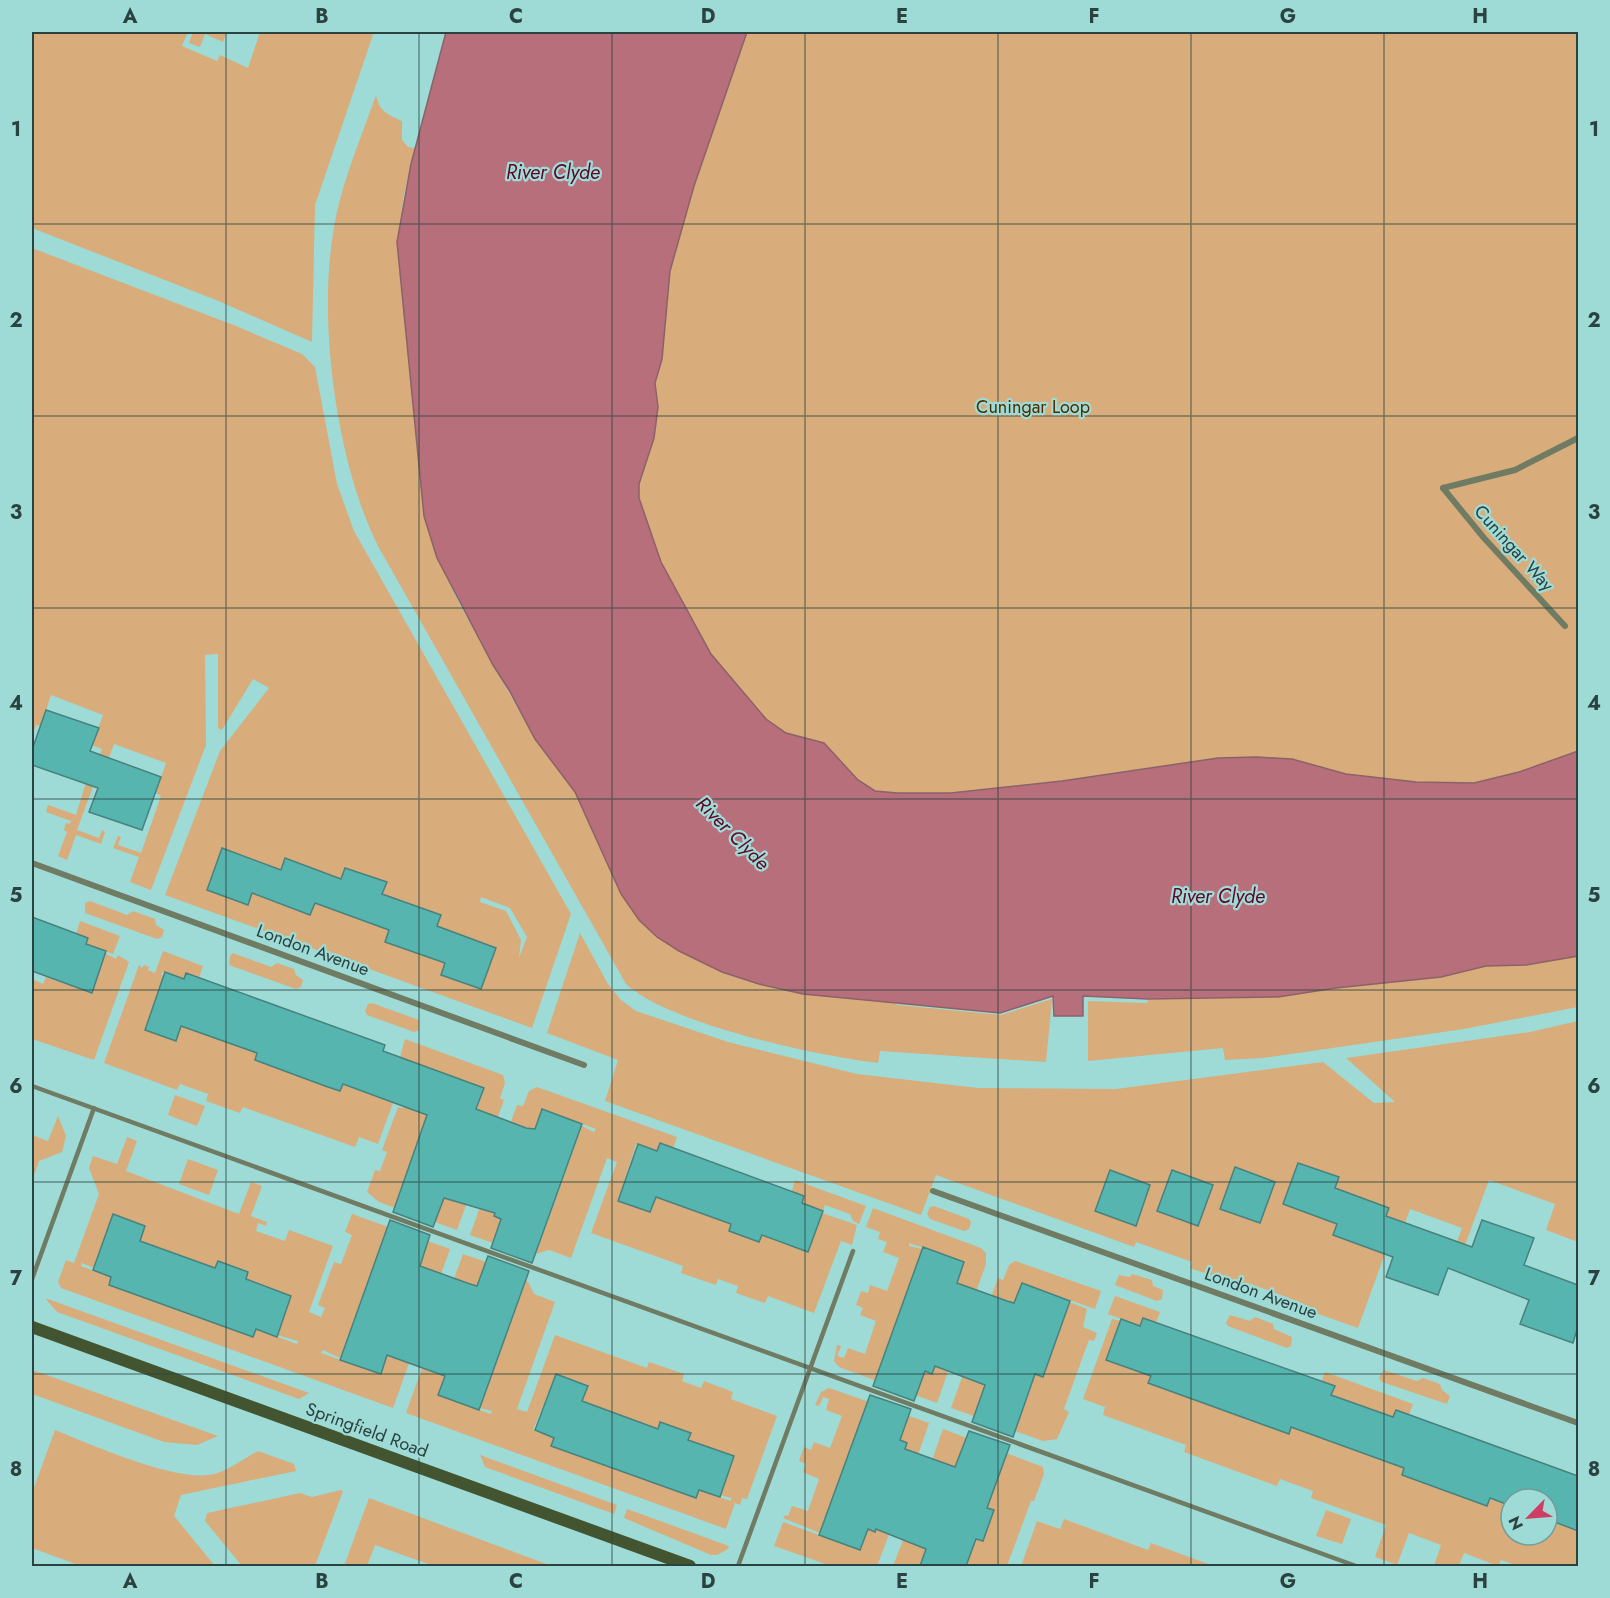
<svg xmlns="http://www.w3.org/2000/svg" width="1610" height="1598" font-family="Jost,sans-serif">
  <rect width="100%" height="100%" fill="#9fdbd6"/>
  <g fill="#d8ac7b" fill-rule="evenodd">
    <path d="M32,32H188L182,46L217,61L220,55L248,68L260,32H374L315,205L312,342L221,302L32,228Z"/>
    <path d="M193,32H227L223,42L205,34L200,47L189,43Z"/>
    <path d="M747,32H1578V751L1519,772L1474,783L1416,782L1346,774L1292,759L1256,757L1218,758L1062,781L951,793H897L875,791L858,780L824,743L786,733L766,719L711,654L661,562L639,498V485L658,407L655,383L662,359L670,271L694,186Z"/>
    <path d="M376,95C379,111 388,115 402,121V140L408,147L415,148L404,195L397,242L424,516L437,558L460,605L535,739L575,792L621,894L898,1005L1001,1015L1052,999L1046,1062L880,1051L878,1063C817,1056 669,1024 626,984L378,546C337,464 318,325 333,234C340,186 360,141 376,95Z"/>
    <path d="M32,248L236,326L302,354L315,367L337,484L354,531L571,914L532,1028L165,895L220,751L269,688L253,679L222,730L218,728V654L205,655L206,745L151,890L130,882L139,857L113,848L118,836L121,837L118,845L141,853L161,796L156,793L166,763L114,744L103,774L98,773L77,830L99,838L102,830L105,832L101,844L76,835L67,860L58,856L67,832L64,830L66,823L70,824L71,821L46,812L48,805L76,815L91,766L95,767L102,749L92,745L103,715L51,695L41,726L36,725L32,737ZM285,859L325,873L310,915L270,900ZM346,868L386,882L371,924L331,909ZM481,897L510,908L527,937L519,958L521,940L506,911L480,902ZM401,900L441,915L426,956L386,942ZM456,933L496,948L481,989L441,975Z"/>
    <path d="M90,901L127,915L133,911L155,919L156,925L164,930L162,937L157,939L85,913V903Z"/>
    <path d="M80,921L120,936L113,954L86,944L88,938L76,934Z"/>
    <path d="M580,933L608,984L621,1000L636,1011L728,1042L857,1074L978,1088L1116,1089L1323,1062L1374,1103L1395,1102L1346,1058L1530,1032L1578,1021V1242L1546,1230L1555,1204L1489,1180L1460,1259L1452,1256L1462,1228L1410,1209L1400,1237L1392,1234L1358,1328L1298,1307L1300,1302L1248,1283L1245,1287L1190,1268L1192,1262L1136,1242L1134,1247L936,1175L921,1215L605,1101L618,1060L547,1033ZM1298,1163L1339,1178L1324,1219L1283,1204ZM1235,1167L1275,1182L1260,1223L1220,1208ZM1110,1170L1150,1185L1136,1226L1095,1211ZM1213,1185L1198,1226L1158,1211Z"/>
    <path d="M163,951L203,966L199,978L186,974L184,979L162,972L161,975H165L145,1029L176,1041L181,1026L257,1053L255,1060L340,1091L343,1085L388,1101L405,1039L503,1075L505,1083L500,1098L504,1100L457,1230L379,1202L367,1192L375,1170L380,1171L387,1152L382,1150L398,1107L403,1108L406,1099L396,1095L378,1144L359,1137L355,1147L243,1107L240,1113L206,1101L208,1094L180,1084L177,1090L104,1063L139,965L142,968L144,965L149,967L148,970L155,973ZM442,1075L483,1088L452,1200L444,1198L436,1218L396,1203Z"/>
    <path d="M105,953L116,959L118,955L129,962L94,1060L32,1039V979L43,984L46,977L91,993Z"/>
    <path d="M233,953L271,967L277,963L294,969L296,975L303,980L301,987L296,989L229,965L230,956Z"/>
    <path d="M1578,956V1007L1464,1029L1263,1058L1225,1060L1223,1048L1088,1061V1001L1147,1003L1148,999L1278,997L1336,988L1441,977L1486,966L1526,965Z"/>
    <path d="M372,1003L419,1020V1030L414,1032L367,1015L365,1011L368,1004Z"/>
    <path d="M537,1087L677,1137L673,1148L657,1151L636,1144L618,1201L650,1212L656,1197L731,1224L729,1231L759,1242L762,1235L807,1252L822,1213L857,1225L852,1245L841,1241L814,1313L768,1296L765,1303L736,1293L738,1286L718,1279L716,1285L681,1273L683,1266L591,1233L617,1162L607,1158L571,1258L549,1250L536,1254L582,1126L594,1132L596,1129L542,1109L535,1129L526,1127L494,1216L502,1219L493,1243L470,1235L517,1105L523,1106L529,1091Z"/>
    <path d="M175,1095L205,1106L197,1126L168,1115Z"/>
    <path d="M58,1116L66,1136L62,1152L39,1161L32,1181V1135L48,1141Z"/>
    <path d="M127,1137L137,1141L126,1171L239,1214L251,1182L262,1186L251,1216L267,1222L266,1226L258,1223L256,1231L285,1241L289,1230L333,1246L309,1312L321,1317L325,1308L318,1305L334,1262L341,1264L352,1235L345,1232L352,1214L450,1249L393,1408L61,1288L58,1282L66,1260L74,1263L99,1194L89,1168L93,1156L117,1164ZM114,1214L145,1226L140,1241L215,1269L218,1261L248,1272L246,1280L291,1296L277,1335L298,1341L297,1344L256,1329L253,1337L109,1285L111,1277L81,1266L82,1263L94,1268ZM386,1231L426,1246L420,1266L427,1269L395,1358L387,1355L381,1374L321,1353L323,1350L340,1358Z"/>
    <path d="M188,1159L218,1170L209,1195L179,1184Z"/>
    <path d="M795,1180L866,1206L859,1224L853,1221L850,1214L825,1205L823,1211L802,1203L804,1196L792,1191Z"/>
    <path d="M934,1206L969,1219L971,1222L969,1229L964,1231L930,1219L927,1214L930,1207Z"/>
    <path d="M873,1208L981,1248L986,1253V1264L972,1303L959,1299L964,1286L957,1283L964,1262L909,1243V1246L922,1249L876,1378L916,1393L924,1371L932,1374L937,1361L961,1335L937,1403L839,1367L834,1361L837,1345L841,1346L837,1356L844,1358L848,1348L865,1354L876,1321L860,1315L863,1308L856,1305L861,1291L868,1293L870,1285L887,1291L899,1258L883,1252L887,1242L878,1239L880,1232L866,1227Z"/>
    <path d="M463,1254L486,1262L477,1286L470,1284L438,1373L445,1376L439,1395L491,1414L492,1411L480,1408L526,1281L528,1282L534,1294L555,1302L517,1409L527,1412L555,1335L647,1368L649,1362L684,1374L682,1381L701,1388L704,1381L733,1392L731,1399L777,1416L747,1499L742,1498L740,1505L735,1503L726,1529L406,1413ZM556,1374L588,1385L582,1401L658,1429L660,1422L691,1433L688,1440L734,1456L720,1495L731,1498V1501L699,1490L696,1497L533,1430Z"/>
    <path d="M1015,1261L1101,1291L1095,1309L1022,1283L1014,1303L1007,1301L1002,1314L987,1308L998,1278L1003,1280L1009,1265Z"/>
    <path d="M1132,1274L1152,1280L1153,1286L1163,1290L1162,1299L1157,1301L1115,1285L1119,1275L1130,1277Z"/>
    <path d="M1115,1296L1160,1312L1156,1323L1143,1318L1140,1326L1108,1314Z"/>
    <path d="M45,1298L309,1393L299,1399L57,1312Z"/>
    <path d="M1062,1299L1087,1309L1083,1327L1097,1333L1094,1341L1089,1340L1087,1345L1064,1409L1069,1412L1057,1439L1043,1441L951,1408L967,1363L985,1385L975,1413L1019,1420L1035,1374L1042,1377Z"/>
    <path d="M1230,1315L1250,1321L1255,1317L1273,1324L1274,1329L1292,1337L1291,1346L1287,1348L1228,1326L1226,1323Z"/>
    <path d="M1112,1319L1121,1321L1151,1376L1149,1383L1289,1433L1291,1427L1404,1468L1402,1475L1487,1506L1490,1499L1511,1506V1535H1547V1519L1578,1531V1566H1518L1501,1560L1498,1566L1464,1553L1459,1566H1434L1441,1545L1409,1533L1397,1565L1375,1557L1386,1525L1311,1498L1313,1491L1280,1479L1277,1486L1184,1452L1186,1445L1103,1415L1105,1407L1083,1399Z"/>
    <path d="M1384,1370L1417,1381L1423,1378L1440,1384L1442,1390L1450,1396L1447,1404L1382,1382L1379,1378Z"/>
    <path d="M35,1371L58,1379L218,1436L197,1445L164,1442L32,1394V1372Z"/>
    <path d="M1325,1372L1413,1404L1409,1415L1396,1410L1393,1417L1331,1395L1334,1387L1321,1383Z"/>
    <path d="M829,1388L929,1423L916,1461L902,1457L907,1443L900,1440L867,1404L820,1533L783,1518L785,1515L788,1516L792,1506L808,1511L819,1479L803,1472L806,1464L799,1461L804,1447L811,1450L814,1442L830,1448L842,1416L826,1410L829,1399L823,1397L819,1406L815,1405L821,1392Z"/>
    <path d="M943,1429L1043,1467L1044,1474L1034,1501H1031L1007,1566H966L976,1539L983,1541L994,1511L987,1508L968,1441L965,1440L955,1467L928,1472Z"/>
    <path d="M55,1430C92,1445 171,1480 209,1475C226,1473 243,1459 258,1451L294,1464L296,1471L181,1495L174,1516L215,1566H81L32,1548V1493Z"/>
    <path d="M480,1455L617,1505L614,1514L485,1467Z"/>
    <path d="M341,1490L343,1491L315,1566H242L205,1521L207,1513L300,1493L312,1497Z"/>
    <path d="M369,1498L552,1566H434L375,1545L367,1566H344Z"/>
    <path d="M627,1509L729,1546L728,1549L717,1555H711L624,1518Z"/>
    <path d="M1326,1510L1351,1519L1342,1544L1316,1536Z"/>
    <path d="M880,1519L893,1524L877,1566H831L774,1546L783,1522L860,1550L868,1529L875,1532Z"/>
    <path d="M1064,1519L1148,1550L1151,1543L1211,1565L1021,1566L1037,1521L1060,1529Z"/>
    <path d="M908,1527L926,1549L920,1566H893Z"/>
  </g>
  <path fill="#b66f7b" stroke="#8c6269" stroke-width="1.5" d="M446,32H747L694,186L670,271L662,359L655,383L658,407L654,438L639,484V498L661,562L711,654L766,719L786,733L824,743L858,780L875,791L897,793H951L1062,781L1218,758L1256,757L1292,759L1346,774L1416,782L1474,783L1519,772L1578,751V956L1526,965L1486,966L1441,977L1336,988L1278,997L1148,999L1083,996V1016H1054L1053,996L1000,1013L803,994L759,984L722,972L679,951L657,937L639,920L621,894L575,792L535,739L509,690L493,665L437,558L424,516L397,242L411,164Z"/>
  <g fill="#56b5af" stroke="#48827e" stroke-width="1.5">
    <path d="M46,710L99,728L90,751L161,777L142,830L89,812L98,788L32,765V750Z"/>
    <path d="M222,848L281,870L285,858L341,879L345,868L387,882L382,894L441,915L437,926L496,948L481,989L441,975L445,963L385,942L389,930L315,903L310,915L252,893L248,905L207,890Z"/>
    <path d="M32,917L88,938L86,944L106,951L92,993L32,971Z"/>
    <path d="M165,972L184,979L186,973L385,1045L383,1051L484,1088L476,1109L526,1128L535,1129L542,1109L582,1124L532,1263L491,1248L501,1219L494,1216L495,1213L444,1198L433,1227L393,1212L427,1115L343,1084L340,1091L325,1086L255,1060L257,1053L181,1026L176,1041L145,1030Z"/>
    <path d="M660,1143L804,1196L802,1203L823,1211L808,1252L762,1235L759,1242L729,1231L731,1224L656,1197L650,1212L618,1201L638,1144L657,1151Z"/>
    <path d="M1298,1163L1339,1177L1335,1188L1389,1208L1386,1216L1472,1247L1482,1220L1534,1238L1524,1265L1578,1285V1326L1573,1343L1520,1324L1529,1300L1448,1268L1438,1295L1386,1277L1393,1257L1333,1235L1337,1224L1283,1204Z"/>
    <path d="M1235,1167L1275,1182L1260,1223L1220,1209Z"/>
    <path d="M1110,1170L1150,1185L1136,1226L1095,1211Z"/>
    <path d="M1172,1170L1213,1185L1198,1226L1157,1211Z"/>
    <path d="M113,1214L145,1226L140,1241L215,1268L218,1261L248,1272L246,1279L291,1296L277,1337L256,1329L253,1337L109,1285L111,1277L93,1270Z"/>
    <path d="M390,1220L430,1235L420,1266L470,1284L477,1286L488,1256L529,1271L479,1410L438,1395L445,1376L395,1358L387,1355L381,1374L340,1360Z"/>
    <path d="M923,1247L964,1262L957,1283L1007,1301L1014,1303L1022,1283L1070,1301L1043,1377L1035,1374L1013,1437L972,1422L985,1385L935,1366L932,1374L925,1371L914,1401L873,1386Z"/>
    <path d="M1143,1318L1335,1386L1331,1395L1393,1417L1396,1410L1578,1476V1531L1547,1519V1499H1511V1506L1490,1498L1487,1506L1402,1475L1404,1468L1291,1427L1289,1434L1148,1383L1151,1376L1106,1360L1121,1319L1140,1326Z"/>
    <path d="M556,1374L588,1386L582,1401L658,1429L660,1422L691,1433L688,1440L734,1456L720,1497L699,1490L696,1498L551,1446L554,1438L535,1430Z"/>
    <path d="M870,1395L911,1409L900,1440L907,1443L905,1449L955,1467L969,1431L1010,1445L987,1508L994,1510L983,1541L976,1539L966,1566H920L926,1549L876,1529L875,1532L868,1529L860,1550L819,1535Z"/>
  </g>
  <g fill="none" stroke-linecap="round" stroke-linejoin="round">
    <g stroke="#6f7b62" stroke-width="4.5">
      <path d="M32,1086L1356,1566"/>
      <path d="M32,1279L94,1108"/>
      <path d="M738,1566L853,1251"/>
    </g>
    <g stroke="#6f7b62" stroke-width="6">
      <path d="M1443,488L1484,538L1565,626"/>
      <path d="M1443,488L1515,470L1578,438"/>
      <path d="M32,863L584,1065"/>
      <path d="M933,1191L1578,1423"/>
    </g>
    <path stroke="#435430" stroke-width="12" d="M32,1327L690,1566"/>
  </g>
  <path fill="none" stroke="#2a4240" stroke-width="1.5" stroke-opacity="0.55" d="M226,32V1566M419,32V1566M612,32V1566M805,32V1566M998,32V1566M1191,32V1566M1384,32V1566M32,224H1578M32,416H1578M32,608H1578M32,799H1578M32,990H1578M32,1182H1578M32,1374H1578"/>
  <g text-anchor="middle" stroke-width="4.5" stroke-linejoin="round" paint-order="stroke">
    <g font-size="18" fill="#4d2e00" stroke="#9fdbd6">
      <text x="1033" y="413">Cuningar Loop</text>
    </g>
    <g font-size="18" fill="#2a4240" stroke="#9fdbd6">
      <text transform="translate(1514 548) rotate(48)" y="6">Cuningar Way</text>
      <text transform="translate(313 950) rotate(20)" y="6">London Avenue</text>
      <text transform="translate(1261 1293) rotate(20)" y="6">London Avenue</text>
      <text transform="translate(367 1430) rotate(20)" y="6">Springfield Road</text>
    </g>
    <g font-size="20" font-style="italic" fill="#600524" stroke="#9fdbd6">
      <text x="553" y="179">River Clyde</text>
      <text transform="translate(733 833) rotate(45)" y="7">River Clyde</text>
      <text x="1218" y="903">River Clyde</text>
    </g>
  </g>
  <rect width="1610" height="1598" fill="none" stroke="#9fdbd6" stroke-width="66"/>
  <g transform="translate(1529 1517) rotate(245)"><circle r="28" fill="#9fdbd6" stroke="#709e9a" stroke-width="1.5"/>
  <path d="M0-4.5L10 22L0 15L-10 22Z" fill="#ce3e63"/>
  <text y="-9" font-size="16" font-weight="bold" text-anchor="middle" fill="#2a4240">N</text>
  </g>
  <rect x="33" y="33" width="1544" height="1532" fill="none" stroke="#2a4240" stroke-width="2"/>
  <g font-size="20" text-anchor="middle" font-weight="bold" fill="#2a4240">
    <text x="130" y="23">A</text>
    <text x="322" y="23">B</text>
    <text x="516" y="23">C</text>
    <text x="708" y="23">D</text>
    <text x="902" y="23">E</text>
    <text x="1094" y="23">F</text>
    <text x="1288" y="23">G</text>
    <text x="1480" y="23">H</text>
    <text x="16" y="136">1</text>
    <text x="1594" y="136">1</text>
    <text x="16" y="327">2</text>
    <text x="1594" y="327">2</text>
    <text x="16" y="519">3</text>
    <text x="1594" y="519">3</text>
    <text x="16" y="710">4</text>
    <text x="1594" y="710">4</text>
    <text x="16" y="902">5</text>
    <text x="1594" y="902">5</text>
    <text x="16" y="1093">6</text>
    <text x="1594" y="1093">6</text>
    <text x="16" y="1285">7</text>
    <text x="1594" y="1285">7</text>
    <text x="16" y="1476">8</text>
    <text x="1594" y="1476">8</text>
    <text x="130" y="1588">A</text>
    <text x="322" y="1588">B</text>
    <text x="516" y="1588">C</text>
    <text x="708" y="1588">D</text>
    <text x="902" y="1588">E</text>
    <text x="1094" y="1588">F</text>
    <text x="1288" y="1588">G</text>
    <text x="1480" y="1588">H</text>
  </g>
</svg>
